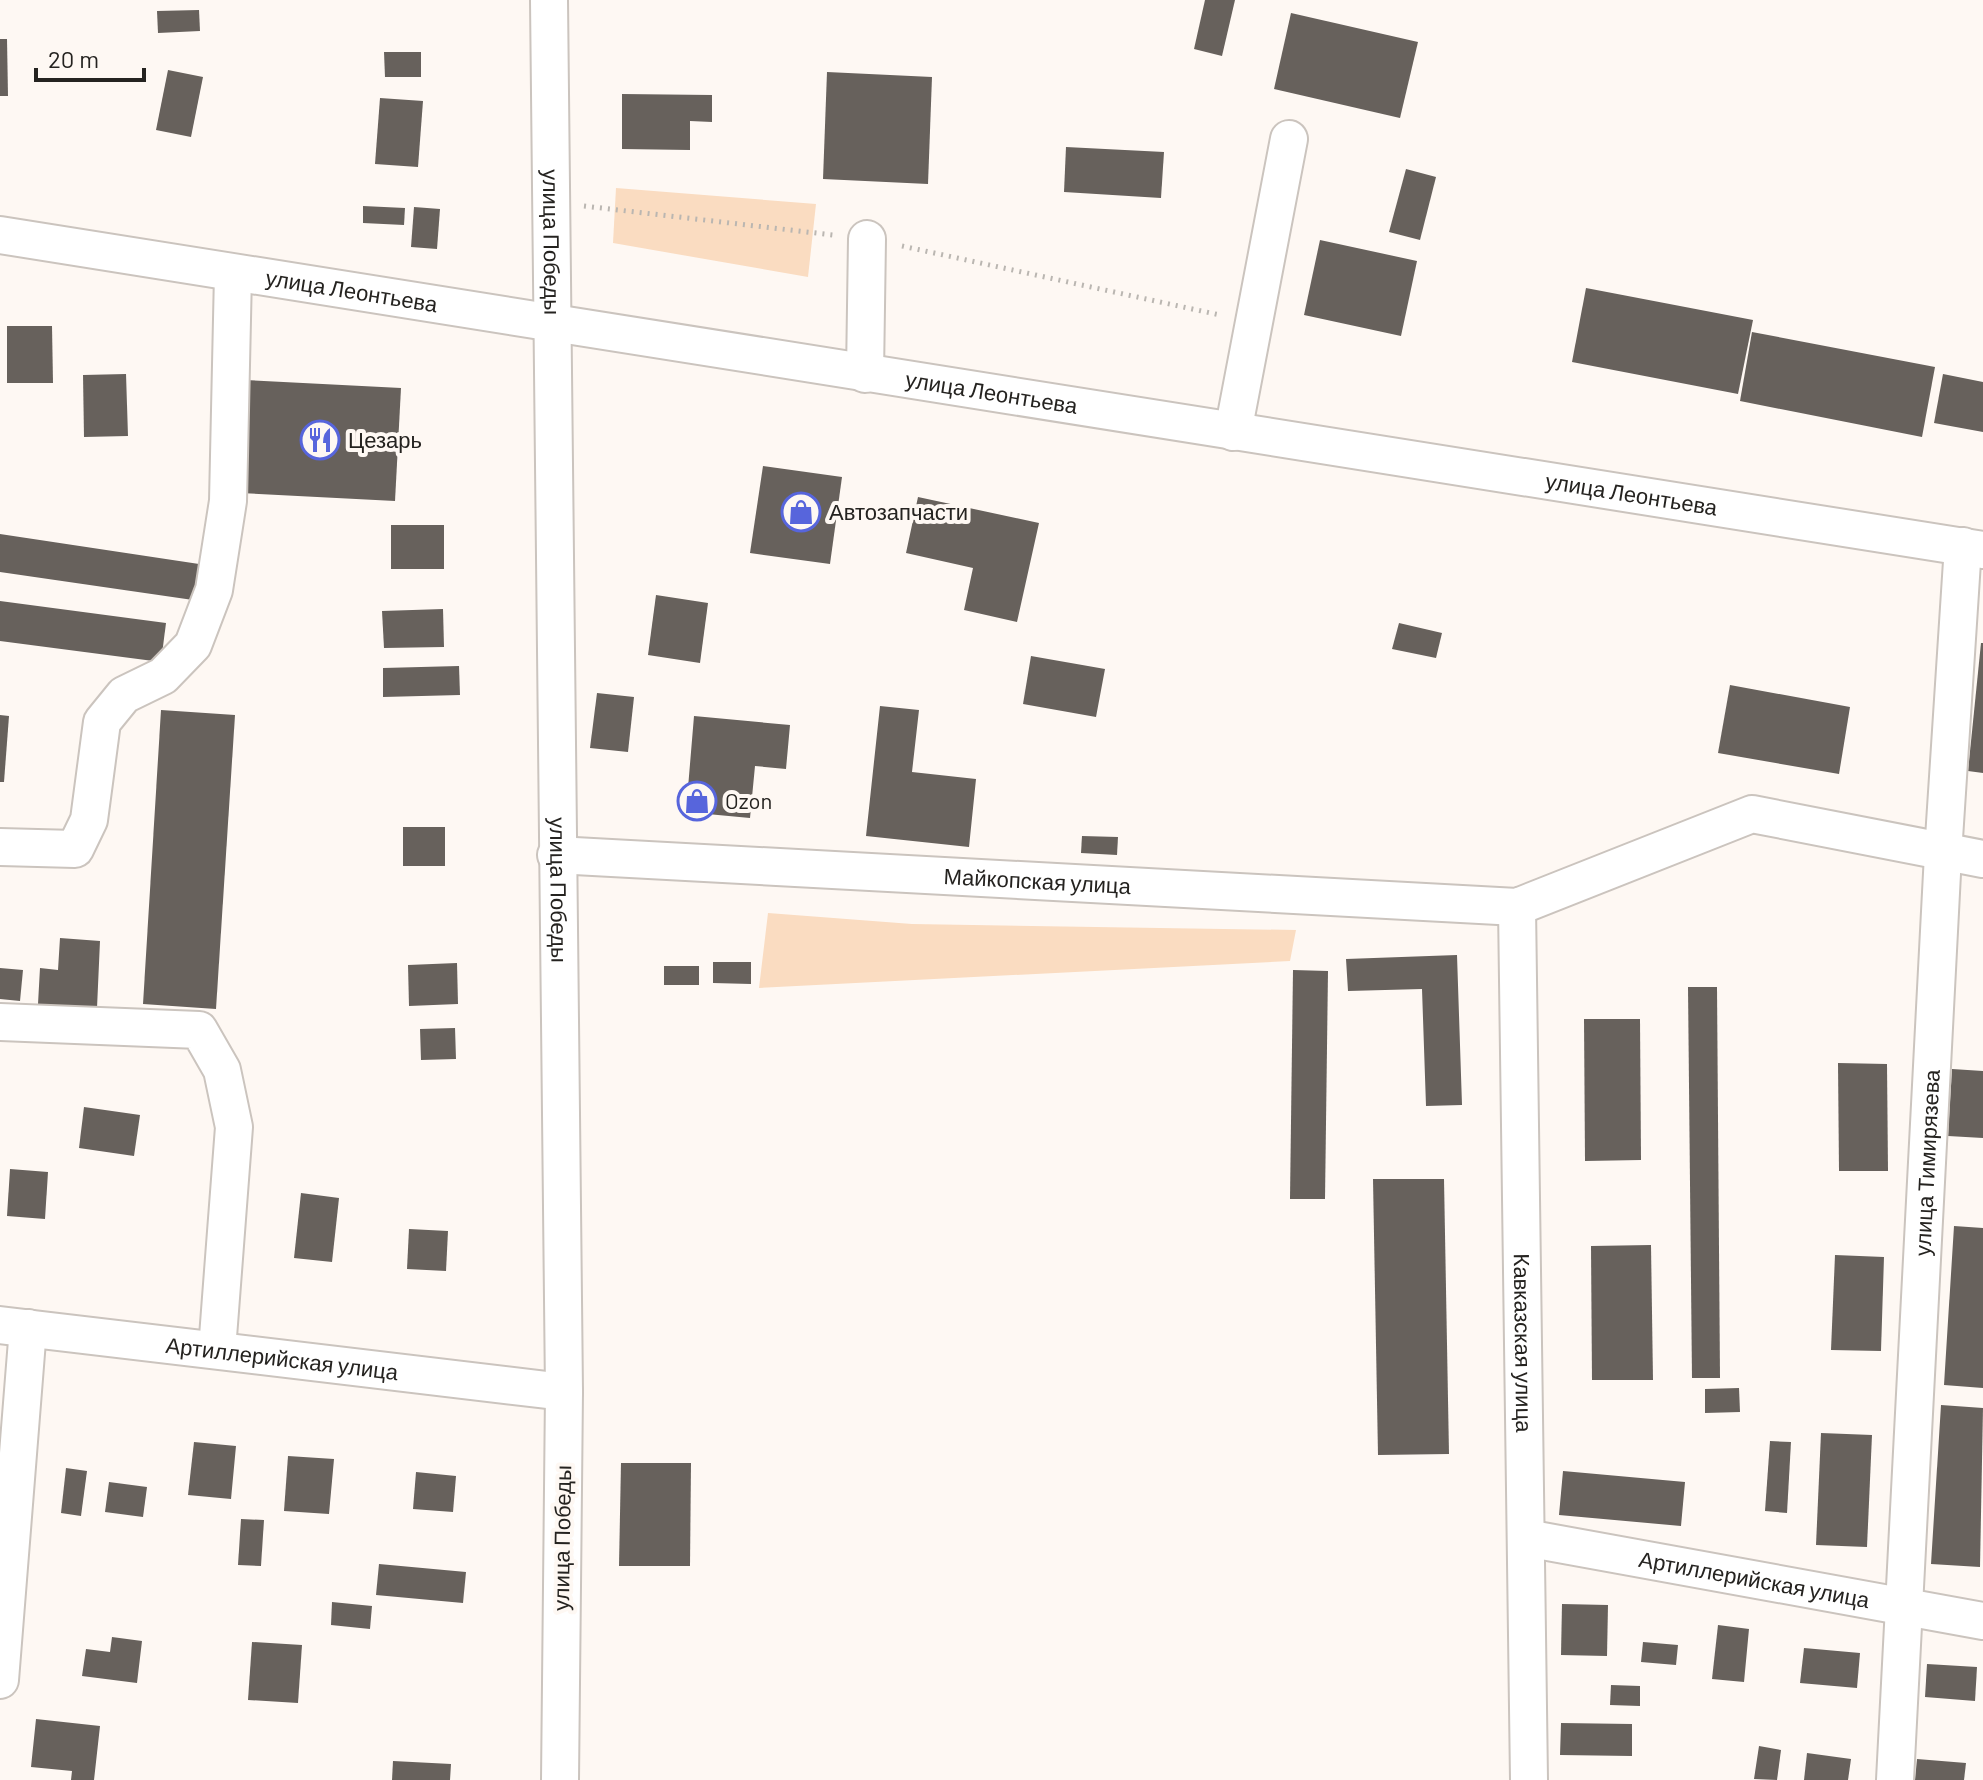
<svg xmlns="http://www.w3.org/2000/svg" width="1983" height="1780" font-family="Barlow,sans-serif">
  <rect width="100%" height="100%" fill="#fef8f3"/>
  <g fill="#fadcc1">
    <path d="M616,188L816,204L808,277L613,243Z"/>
    <path d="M768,913L912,924L1296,930L1290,961L759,988Z"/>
  </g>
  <g fill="#67615c">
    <path d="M1205,0H1235L1222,56L1194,49Z"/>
    <path d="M199,10L200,31L158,33L157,11Z"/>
    <path d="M1291,13L1418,42L1400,118L1274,89Z"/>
    <path d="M0,39H7L8,96H0Z"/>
    <path d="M384,52H421V77H385Z"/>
    <path d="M168,70L203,77L191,137L156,130Z"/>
    <path d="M827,72L932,77L928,184L823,179Z"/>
    <path d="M622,94L712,95V122L690,121V150L622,149Z"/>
    <path d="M380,98L423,101L418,167L375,164Z"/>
    <path d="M1066,147L1164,152L1161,198L1064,192Z"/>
    <path d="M1406,169L1436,177L1420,240L1389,232Z"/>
    <path d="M363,206L405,208L404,225L363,223Z"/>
    <path d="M414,207L440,209L437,249L411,247Z"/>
    <path d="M1320,240L1417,261L1401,336L1304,315Z"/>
    <path d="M1586,288L1753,320L1738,394L1572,362Z"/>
    <path d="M7,326H52L53,383H7Z"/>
    <path d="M1752,332L1935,367L1922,437L1740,401Z"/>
    <path d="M126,374L128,436L84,437L83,375Z"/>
    <path d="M1943,374L1983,382V432L1934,423Z"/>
    <path d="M245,380L401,388L395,501L240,493Z"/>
    <path d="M763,466L842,477L830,564L750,553Z"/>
    <path d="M918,497L1039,523L1017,622L964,610L973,568L906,553Z"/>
    <rect x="391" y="525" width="53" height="44"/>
    <path d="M0,534L199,564L193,600L0,572Z"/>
    <path d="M656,595L708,603L700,663L648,655Z"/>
    <path d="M0,601L166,623L161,662L0,641Z"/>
    <path d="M443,609L444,647L384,648L382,611Z"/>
    <path d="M1399,623L1442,633L1436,658L1392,649Z"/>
    <path d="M1981,643H1983V773L1968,771Z"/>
    <path d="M1031,656L1105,669L1096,717L1023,704Z"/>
    <path d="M459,666L460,695L383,697V668Z"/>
    <path d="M1730,685L1850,707L1839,774L1718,753Z"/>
    <path d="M597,693L634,697L628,752L590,748Z"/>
    <path d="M880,706L919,710L912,772L976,779L969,847L866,836Z"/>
    <path d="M161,710L235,715L216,1009L143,1004Z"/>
    <path d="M0,715L9,716L4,782H0Z"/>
    <path d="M694,716L790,725L786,769L755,766L750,818L686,812Z"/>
    <rect x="403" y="827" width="42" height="39"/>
    <path d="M1082,836L1118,837L1117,855L1081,853Z"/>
    <path d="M60,938L100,941L97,1008L38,1004L40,968L58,970Z"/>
    <path d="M1457,955L1462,1105L1426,1106L1422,989L1348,991L1346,959Z"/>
    <path d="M713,962H751V984L713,983Z"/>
    <path d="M457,963L458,1004L409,1006L408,965Z"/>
    <rect x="664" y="966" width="35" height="19"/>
    <path d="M0,968L23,970L20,1001L0,999Z"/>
    <path d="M1293,970L1328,971L1325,1199H1290Z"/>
    <path d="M1688,987H1717L1720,1378H1692Z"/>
    <path d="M1584,1019H1640L1641,1160L1585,1161Z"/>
    <path d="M455,1028L456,1059L421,1060L420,1029Z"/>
    <path d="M1838,1063L1887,1064L1888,1171H1839Z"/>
    <path d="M1952,1069L1983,1071V1138L1948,1136Z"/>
    <path d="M84,1107L140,1115L134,1156L79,1148Z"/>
    <path d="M10,1169L48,1172L45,1219L7,1216Z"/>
    <path d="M1373,1179H1444L1449,1454L1378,1455Z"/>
    <path d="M301,1193L339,1198L332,1262L294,1258Z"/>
    <path d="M1954,1226L1983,1228V1388L1944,1385Z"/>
    <path d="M409,1229L448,1231L446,1271L407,1269Z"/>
    <path d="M1651,1245L1653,1380H1592L1591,1246Z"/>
    <path d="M1835,1255L1884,1257L1881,1351L1831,1350Z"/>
    <path d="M1739,1388L1740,1412L1705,1413V1389Z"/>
    <path d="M1941,1405L1983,1408L1980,1567L1931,1564Z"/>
    <path d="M1821,1433L1872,1435L1867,1547L1816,1545Z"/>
    <path d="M1770,1441L1791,1442L1787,1513L1765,1511Z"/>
    <path d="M194,1442L236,1446L231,1499L188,1495Z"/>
    <path d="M288,1456L334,1459L329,1514L284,1511Z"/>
    <path d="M621,1463H691L690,1566H619Z"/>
    <path d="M66,1468L87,1471L81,1516L61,1513Z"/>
    <path d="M1563,1471L1685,1482L1681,1526L1559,1515Z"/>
    <path d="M416,1472L456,1476L453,1512L413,1509Z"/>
    <path d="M109,1482L147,1487L143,1517L105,1512Z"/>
    <path d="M241,1519L264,1520L261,1566L238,1565Z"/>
    <path d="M379,1564L466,1572L463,1603L376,1595Z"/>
    <path d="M332,1602L372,1606L370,1629L331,1625Z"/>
    <path d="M1562,1604L1608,1605L1607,1656L1561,1655Z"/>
    <path d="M1718,1625L1749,1629L1744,1682L1712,1679Z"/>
    <path d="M112,1637L142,1641L137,1683L82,1676L86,1649L110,1652Z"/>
    <path d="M252,1642L302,1645L298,1703L248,1700Z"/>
    <path d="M1643,1642L1678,1645L1676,1665L1641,1662Z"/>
    <path d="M1804,1648L1860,1653L1857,1688L1800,1683Z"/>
    <path d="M1927,1664L1977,1667L1975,1701L1925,1697Z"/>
    <path d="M1611,1685L1640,1686V1706L1610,1705Z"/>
    <path d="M36,1719L100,1726L94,1780H71L72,1771L31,1767Z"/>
    <path d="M1561,1723L1632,1724V1756L1560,1755Z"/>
    <path d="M1759,1746L1781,1750L1777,1780L1754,1779Z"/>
    <path d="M1807,1753L1851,1759L1848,1780H1804Z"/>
    <path d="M1917,1759L1966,1763L1964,1780H1915Z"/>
    <path d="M393,1761L451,1764L450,1780H392Z"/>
  </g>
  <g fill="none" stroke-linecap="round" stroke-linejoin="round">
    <defs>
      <g id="minor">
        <path id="s1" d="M549,0L564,1392L560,1780"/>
        <path id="s2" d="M0,235L1983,550"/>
        <path d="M865,374L867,239"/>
        <path d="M1233,432L1289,139"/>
        <path d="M0,847L75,849L89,820L102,722L124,695L163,676L193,645L214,590L228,501L233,274"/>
        <path id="s3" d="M556,855L1517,907L1752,814L1983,859"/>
        <path id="s4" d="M1517,907L1529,1780"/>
        <path d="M0,1022L199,1030L222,1070L234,1127L217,1350"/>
        <path id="s5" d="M0,1325L564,1392"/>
        <path id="s6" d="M1526,1538L1983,1621"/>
        <path d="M0,1680L28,1328"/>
        <path id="s7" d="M1895,1780L1943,854L1963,546"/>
      </g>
    </defs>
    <use href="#minor" stroke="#cbc4be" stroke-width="40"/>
    <g stroke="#bab6b1" stroke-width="5" stroke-dasharray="2 6" stroke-linecap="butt">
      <path d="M584,206L833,235"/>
      <path d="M902,246L1220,315"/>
    </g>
    <use href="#minor" stroke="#fff" stroke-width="36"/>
  </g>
  <defs>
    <symbol id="restaurant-ring" viewBox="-11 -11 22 22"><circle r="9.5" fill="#fef8f3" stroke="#5765dc" stroke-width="1.5"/><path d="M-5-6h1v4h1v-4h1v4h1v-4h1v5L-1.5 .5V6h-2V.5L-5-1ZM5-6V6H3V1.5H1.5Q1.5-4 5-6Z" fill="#5765dc"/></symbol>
    <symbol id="shop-ring" viewBox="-11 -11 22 22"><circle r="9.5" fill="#fef8f3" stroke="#5765dc" stroke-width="1.5"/><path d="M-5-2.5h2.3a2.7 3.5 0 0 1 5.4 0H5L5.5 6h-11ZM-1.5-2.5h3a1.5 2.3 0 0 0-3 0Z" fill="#5765dc"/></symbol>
  </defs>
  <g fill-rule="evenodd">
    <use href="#restaurant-ring" x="298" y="418" width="44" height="44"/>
    <use href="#shop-ring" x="779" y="490" width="44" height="44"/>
    <use href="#shop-ring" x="675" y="779" width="44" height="44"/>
  </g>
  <g text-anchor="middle" stroke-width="8" stroke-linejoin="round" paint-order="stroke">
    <g font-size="22" fill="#252320" stroke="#fef8f3">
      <text dy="8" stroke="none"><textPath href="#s1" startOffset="242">улица Победы</textPath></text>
      <text dy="8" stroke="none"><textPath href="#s2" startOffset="356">улица Леонтьева</textPath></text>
      <text dy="8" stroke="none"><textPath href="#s2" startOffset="1004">улица Леонтьева</textPath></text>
      <text dy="8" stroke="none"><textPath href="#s2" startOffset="1652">улица Леонтьева</textPath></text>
      <text dy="8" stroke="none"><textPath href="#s3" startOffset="482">Майкопская улица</textPath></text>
      <text dy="8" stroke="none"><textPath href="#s1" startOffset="890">улица Победы</textPath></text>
      <text dy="8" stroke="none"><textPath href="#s7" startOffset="618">улица Тимирязева</textPath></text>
      <text dy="8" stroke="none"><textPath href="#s4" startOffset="436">Кавказская улица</textPath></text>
      <text dy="8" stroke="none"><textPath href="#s5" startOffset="284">Артиллерийская улица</textPath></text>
      <text transform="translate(562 1538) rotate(-89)" y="8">улица Победы</text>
      <text dy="8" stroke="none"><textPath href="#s6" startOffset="232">Артиллерийская улица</textPath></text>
    </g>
    <g font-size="22" fill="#252320" stroke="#fef8f3" text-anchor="start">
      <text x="348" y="448">Цезарь</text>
      <text x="829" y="520">Автозапчасти</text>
      <text x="725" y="809">Ozon</text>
    </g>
  </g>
  <path d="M36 68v12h108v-12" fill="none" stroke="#252320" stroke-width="4"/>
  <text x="48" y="68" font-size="24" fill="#252320" stroke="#fef8f3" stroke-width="6" paint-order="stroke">20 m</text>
</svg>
